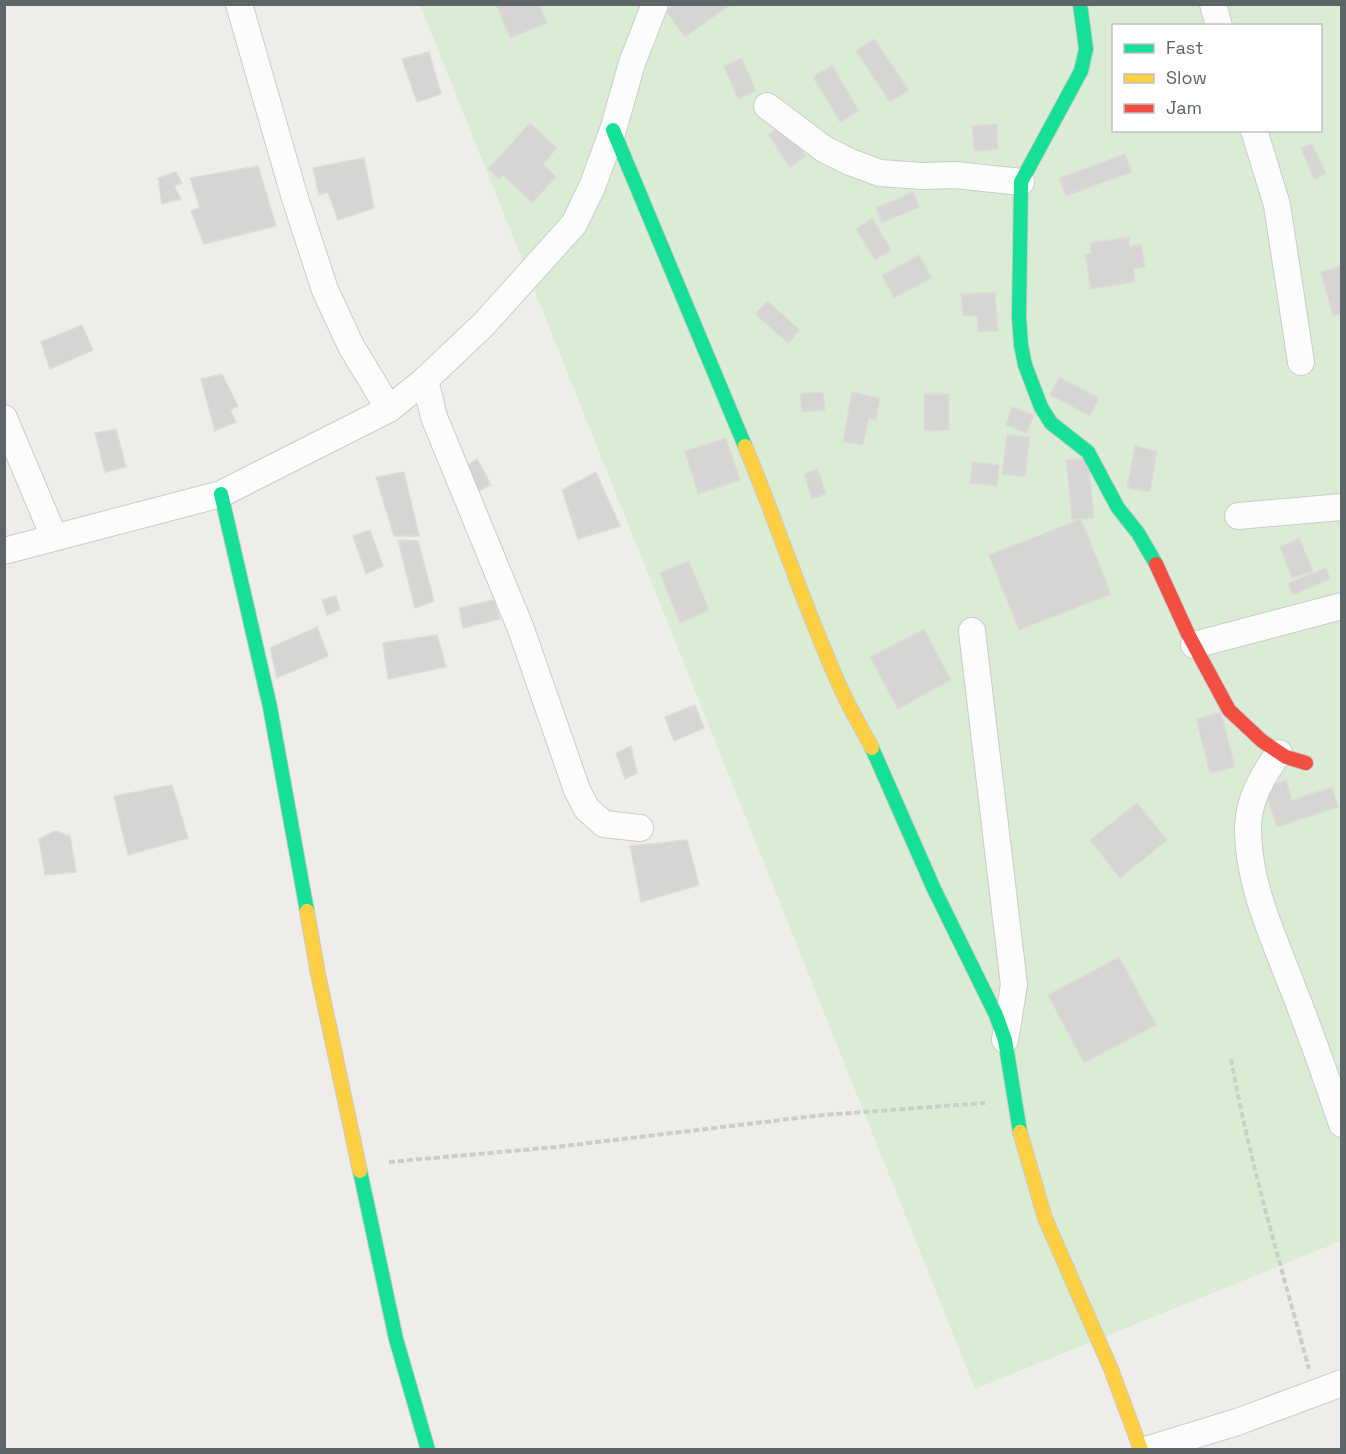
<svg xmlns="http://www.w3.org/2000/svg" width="1346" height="1454" font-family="'Space Grotesk',sans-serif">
  <rect width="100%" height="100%" fill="#efedea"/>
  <path fill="#dbecd4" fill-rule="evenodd" d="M420,5H1341V1241L975,1389ZM1114,26H1320V130H1114Z"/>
  <g fill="#d7d5d4" stroke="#dedbd8" stroke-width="1.5">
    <path d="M496,4H539L547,23L510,38Z"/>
    <path d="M675,4H731L685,37L666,11Z"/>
    <path d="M874,39L909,90L890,102L856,51Z"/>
    <path d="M429,52L441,94L417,102L402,59Z"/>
    <path d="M742,58L756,91L738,99L724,66Z"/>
    <path d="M832,65L859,111L840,122L813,77Z"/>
    <path d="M530,123L557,148L543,164L556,177L532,203L503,175L499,179L488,169Z"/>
    <path d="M784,124L806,157L790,167L768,134Z"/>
    <path d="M997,124L998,149L974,151L972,126Z"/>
    <path d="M1312,144L1326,174L1314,179L1301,148Z"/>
    <path d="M1125,154L1132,172L1066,196L1059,178Z"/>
    <path d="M364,158L374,208L338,220L328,192L319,195L313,168Z"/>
    <path d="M258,166L276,226L204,244L191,211L200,208L190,178Z"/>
    <path d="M176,172L182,183L174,186L181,199L162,204L158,178Z"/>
    <path d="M913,192L919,207L882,223L876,208Z"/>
    <path d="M872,218L891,250L875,260L856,229Z"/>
    <path d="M1129,237L1130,246L1141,244L1145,267L1133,269L1135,282L1091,289L1085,254L1091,253L1090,243Z"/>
    <path d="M919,255L932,278L894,298L882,275Z"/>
    <path d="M1342,266V313L1333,316L1321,272Z"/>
    <path d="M995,292L998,331L978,332L977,316H963L961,294Z"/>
    <path d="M767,301L800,330L788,343L755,314Z"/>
    <path d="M82,325L93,350L50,369L41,342Z"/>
    <path d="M222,374L238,406L230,410L236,422L215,431L201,379Z"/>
    <path d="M1059,377L1099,398L1090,416L1050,395Z"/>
    <path d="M823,392L825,410L802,412L800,394Z"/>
    <path d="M852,392L880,398L876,420L869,418L863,445L843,442Z"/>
    <path d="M924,394H949V430L924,431Z"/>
    <path d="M1012,407L1034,415L1027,433L1006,425Z"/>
    <path d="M116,429L126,467L105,472L95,433Z"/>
    <path d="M1007,434L1030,437L1025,477L1002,474Z"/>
    <path d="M726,438L740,480L698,494L685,451Z"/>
    <path d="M1135,446L1157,451L1150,492L1127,488Z"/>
    <path d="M1088,458L1094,518L1072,520L1066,460Z"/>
    <path d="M477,459L491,485L479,491L466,466Z"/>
    <path d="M972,462L999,465L997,486L970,483Z"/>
    <path d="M818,469L826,494L812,499L804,474Z"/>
    <path d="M404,472L419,536H394L376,477Z"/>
    <path d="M596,472L620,526L578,539L562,490Z"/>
    <path d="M1081,519L1111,594L1019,630L989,555Z"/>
    <path d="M370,530L383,566L366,574L353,536Z"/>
    <path d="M1299,538L1313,571L1292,578L1280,547Z"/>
    <path d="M398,540L418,541L434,601L415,608Z"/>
    <path d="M689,561L709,610L680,623L660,573Z"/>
    <path d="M1326,568L1330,579L1293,595L1288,583Z"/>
    <path d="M336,596L340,610L327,615L322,600Z"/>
    <path d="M494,600L500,619L463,628L459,608Z"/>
    <path d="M317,627L328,656L277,678L270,648Z"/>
    <path d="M924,629L951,680L898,709L870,657Z"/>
    <path d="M437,635L446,667L388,679L383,643Z"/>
    <path d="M695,705L704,728L674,741L665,717Z"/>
    <path d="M1221,712L1235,767L1210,773L1196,719Z"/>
    <path d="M631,746L637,773L625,779L616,753Z"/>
    <path d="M1286,780L1292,800L1332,787L1338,807L1277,827L1264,788Z"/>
    <path d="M172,785L188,838L128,855L114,796Z"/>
    <path d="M1137,803L1167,840L1120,878L1090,840Z"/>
    <path d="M55,831L70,836L76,872L45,875L39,839Z"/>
    <path d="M687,840L699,885L641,902L630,846Z"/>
    <path d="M1119,957L1156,1025L1084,1063L1048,995Z"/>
  </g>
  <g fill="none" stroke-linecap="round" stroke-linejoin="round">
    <defs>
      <g id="street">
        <path d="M239,4L294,195L325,290L351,346L389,409"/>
        <path d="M1213,4L1219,26"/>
        <path d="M767,106L824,149L850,162L880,173L922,176L955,175L1021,182"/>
        <path d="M1254,130L1277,205L1301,362"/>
        <path d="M425,380L434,417L521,629L577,790L587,809L604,824L640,828"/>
        <path d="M4,418L54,537"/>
        <path d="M1238,516L1342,507"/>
        <path d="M4,551L221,494L389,409L425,380L484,324L574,224L592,187L613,130L632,63L655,4"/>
        <path d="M972,631L1014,985L1005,1040"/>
        <path d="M1194,645L1342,606"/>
        <path d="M1279,753C1262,776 1247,802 1248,832C1249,886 1273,936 1292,986C1310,1031 1326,1077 1342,1124"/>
        <path d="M1146,1450L1237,1422L1342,1383"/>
      </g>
      <g id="fast">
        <path d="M1080,4L1086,49L1081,71L1021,182L1019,317L1021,345L1025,365L1041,407L1051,423L1088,452L1118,508L1138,533L1156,564"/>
        <path d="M613,130L745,446"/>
        <path d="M221,494L270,707L307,911"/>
        <path d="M872,748L934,889L996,1015L1005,1040L1020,1132"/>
        <path d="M360,1171L396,1339L428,1450"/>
      </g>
      <g id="slow">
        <path d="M745,446C779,527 805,611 842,691C851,711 862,729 872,748"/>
        <path d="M307,911L318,974L360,1171"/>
        <path d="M1020,1132L1045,1218L1111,1369L1141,1450"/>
      </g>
      <path id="jam" d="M1156,564L1188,634L1229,710L1262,741L1286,757L1306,763"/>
    </defs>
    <use href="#street" stroke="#cbcbcb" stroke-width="28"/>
    <use href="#fast" stroke="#cacbcb" stroke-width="16"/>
    <use href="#slow" stroke="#cacbcb" stroke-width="16"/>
    <use href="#jam" stroke="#cacbcb" stroke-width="16"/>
    <g stroke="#c8cfca" stroke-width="4" stroke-dasharray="6 3" stroke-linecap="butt">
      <path d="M1231,1059C1250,1164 1281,1266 1309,1369"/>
      <path d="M389,1162L556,1147L823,1115L985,1103"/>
    </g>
    <use href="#street" stroke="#fdfcfc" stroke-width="26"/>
    <use href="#fast" stroke="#16e098" stroke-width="14"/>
    <use href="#slow" stroke="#ffcf43" stroke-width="14"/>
    <use href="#jam" stroke="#f24e42" stroke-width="14"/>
  </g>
  <rect width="1346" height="1454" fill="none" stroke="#5e6569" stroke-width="12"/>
  <rect x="1112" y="24" width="210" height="108" fill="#ffffff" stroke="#bfc1c3" stroke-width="1.5"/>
  <rect x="1124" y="44" width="30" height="9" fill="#16e098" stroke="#bfc1c3" stroke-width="1.5"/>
  <text x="1166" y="54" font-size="18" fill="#5e6569">Fast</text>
  <rect x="1124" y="74" width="30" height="9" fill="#ffcf43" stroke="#bfc1c3" stroke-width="1.5"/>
  <text x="1166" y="84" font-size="18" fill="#5e6569">Slow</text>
  <rect x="1124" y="104" width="30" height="9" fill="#f24e42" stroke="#bfc1c3" stroke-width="1.5"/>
  <text x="1166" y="114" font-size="18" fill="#5e6569">Jam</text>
</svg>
